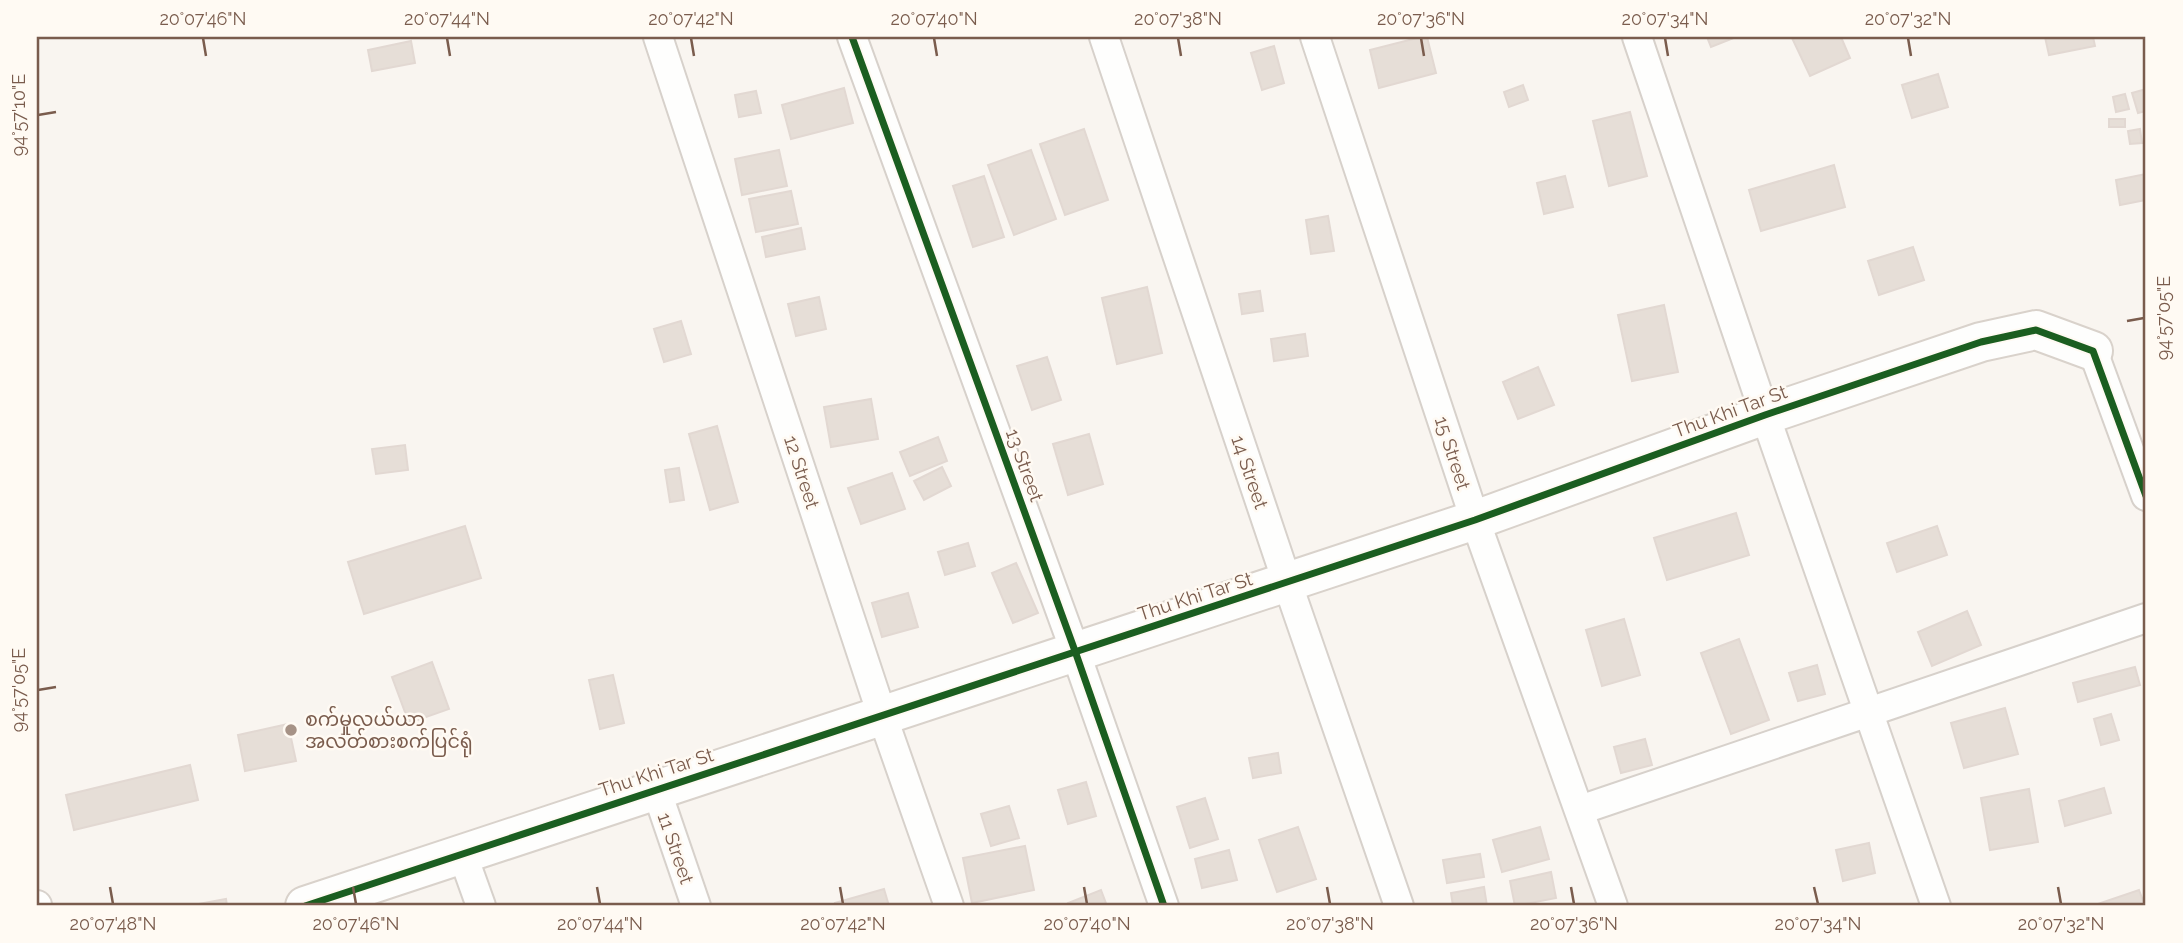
<svg xmlns="http://www.w3.org/2000/svg" width="2183" height="943" font-family="Raleway,'Noto Sans Myanmar',sans-serif">
  <rect width="100%" height="100%" fill="#f9f5f0"/>
  <g fill="#e6ded7" stroke="#e2d8d2" stroke-width="2">
    <path d="M1421,37H1427L1436,73L1379,88L1370,50Z"/>
    <path d="M1707,37H1736L1711,47Z"/>
    <path d="M1796,37H1841L1850,58L1810,76L1792,38Z"/>
    <path d="M2045,37H2093L2095,46L2049,55Z"/>
    <path d="M411,41L415,63L372,71L368,50Z"/>
    <path d="M1274,46L1284,83L1262,90L1251,53Z"/>
    <path d="M1938,74L1948,107L1912,118L1902,85Z"/>
    <path d="M1523,85L1528,100L1509,107L1504,92Z"/>
    <path d="M844,88L853,123L791,139L782,105Z"/>
    <path d="M2146,89V111L2138,113L2132,93Z"/>
    <path d="M756,91L761,113L739,117L735,95Z"/>
    <path d="M2125,94L2129,109L2116,112L2113,97Z"/>
    <path d="M1630,112L1647,176L1609,186L1593,121Z"/>
    <rect x="2109" y="119" width="16" height="8"/>
    <path d="M1084,129L1108,200L1065,215L1040,144Z"/>
    <path d="M2140,129L2142,143L2130,144L2128,131Z"/>
    <path d="M779,150L787,186L742,195L735,159Z"/>
    <path d="M1031,150L1056,219L1014,235L988,165Z"/>
    <path d="M1834,165L1845,207L1761,231L1749,190Z"/>
    <path d="M2146,174V200L2120,205L2116,180Z"/>
    <path d="M984,176L1004,237L973,247L953,186Z"/>
    <path d="M1565,176L1573,207L1544,214L1537,183Z"/>
    <path d="M791,191L798,224L756,232L749,199Z"/>
    <path d="M1328,216L1334,251L1311,254L1306,220Z"/>
    <path d="M801,228L805,249L766,257L762,237Z"/>
    <path d="M1913,247L1924,280L1879,295L1868,261Z"/>
    <path d="M1147,287L1162,353L1117,364L1102,298Z"/>
    <path d="M1260,291L1263,311L1242,314L1239,294Z"/>
    <path d="M819,297L826,329L796,336L788,304Z"/>
    <path d="M1664,305L1678,372L1632,381L1618,315Z"/>
    <path d="M681,321L691,354L664,362L654,329Z"/>
    <path d="M1305,334L1308,356L1274,361L1271,339Z"/>
    <path d="M1047,357L1061,400L1032,410L1017,366Z"/>
    <path d="M1538,367L1554,405L1518,419L1503,382Z"/>
    <path d="M871,399L878,439L831,447L824,407Z"/>
    <path d="M717,426L738,502L710,510L689,434Z"/>
    <path d="M1089,434L1103,484L1068,495L1053,444Z"/>
    <path d="M938,437L947,461L910,476L900,452Z"/>
    <path d="M405,445L408,470L376,474L372,449Z"/>
    <path d="M942,467L951,486L924,500L914,481Z"/>
    <path d="M679,468L684,500L670,502L665,470Z"/>
    <path d="M892,473L905,509L861,524L848,488Z"/>
    <path d="M1736,513L1749,555L1667,580L1654,538Z"/>
    <path d="M465,526L481,578L364,614L348,562Z"/>
    <path d="M1937,526L1947,555L1897,572L1887,543Z"/>
    <path d="M968,543L975,566L945,575L938,552Z"/>
    <path d="M1016,563L1038,613L1013,623L992,573Z"/>
    <path d="M908,593L918,627L882,637L872,603Z"/>
    <path d="M1967,611L1981,645L1932,666L1918,632Z"/>
    <path d="M1624,619L1640,675L1602,686L1586,630Z"/>
    <path d="M1739,639L1769,720L1731,734L1701,653Z"/>
    <path d="M432,662L449,709L409,723L392,677Z"/>
    <path d="M1817,665L1825,694L1798,701L1789,673Z"/>
    <path d="M2135,667L2140,685L2078,702L2073,683Z"/>
    <path d="M613,675L624,723L600,729L589,680Z"/>
    <path d="M2005,708L2018,754L1964,768L1951,723Z"/>
    <path d="M2111,714L2119,740L2101,745L2094,719Z"/>
    <path d="M288,724L296,761L245,771L238,735Z"/>
    <path d="M1645,739L1652,765L1621,773L1614,747Z"/>
    <path d="M1278,753L1281,773L1253,778L1249,758Z"/>
    <path d="M190,765L198,800L74,830L66,795Z"/>
    <path d="M1086,782L1096,816L1068,824L1058,790Z"/>
    <path d="M2104,788L2111,813L2065,826L2059,801Z"/>
    <path d="M2029,789L2038,842L1990,850L1981,798Z"/>
    <path d="M1205,798L1218,839L1190,848L1177,807Z"/>
    <path d="M1009,806L1019,838L991,846L981,814Z"/>
    <path d="M1298,827L1316,879L1277,892L1259,840Z"/>
    <path d="M1540,827L1549,859L1502,872L1493,840Z"/>
    <path d="M1869,843L1875,873L1843,881L1836,850Z"/>
    <path d="M1025,846L1034,890L972,903L963,858Z"/>
    <path d="M1229,850L1237,880L1202,888L1195,859Z"/>
    <path d="M1480,854L1484,877L1447,883L1443,860Z"/>
    <path d="M1551,872L1556,898L1515,906L1510,881Z"/>
    <path d="M1484,887L1487,906H1453L1451,893Z"/>
    <path d="M884,889L889,906H836L835,903Z"/>
    <path d="M1101,890L1107,906H1069L1068,903Z"/>
    <path d="M2139,890L2145,906H2092Z"/>
    <path d="M226,899L227,906H198V904Z"/>
  </g>
  <g fill="none" stroke-linecap="round" stroke-linejoin="round">
    <defs>
      <g id="street">
        <path d="M658,37L882,715L949,906"/>
        <path d="M852,37L1075,651L1164,906"/>
        <path d="M1104,37L1287,582L1399,906"/>
        <path d="M1315,37L1475,520L1613,906"/>
        <path d="M1637,37L1765,415L1936,906"/>
        <path d="M2093,351L2146,496"/>
        <path d="M656,789L696,906"/>
        <path d="M1580,810L2146,618"/>
        <path d="M462,853L481,906"/>
        <path d="M37,905V906"/>
      </g>
      <path id="secondary" d="M305,906L1475,520L1765,415L1981,342L2036,330L2093,351"/>
    </defs>
    <use href="#street" stroke="#d7d1cb" stroke-width="32"/>
    <use href="#secondary" stroke="#d9d2cb" stroke-width="42"/>
    <use href="#street" stroke="#fefefd" stroke-width="28"/>
    <use href="#secondary" stroke="#fefefd" stroke-width="38"/>
    <defs>
      <g id="cycleway">
        <path d="M852,37L1075,651L1164,906"/>
        <path d="M305,906L1475,520L1765,415L1981,342L2036,330L2093,351L2146,496"/>
      </g>
    </defs>
    <use href="#cycleway" stroke="#fffaf3" stroke-width="11"/>
    <use href="#cycleway" stroke="#1b5e20" stroke-width="7"/>
  </g>
  <path fill="none" stroke="#7a5c4d" stroke-width="2.5" d="M203,38L206,56M447,38L450,56M691,38L694,56M934,38L937,56M1178,38L1181,56M1421,38L1424,56M1665,38L1668,56M1908,38L1911,56M38,115L56,112M2127,321L2144,318M38,690L56,687M110,887L113,904M353,887L356,904M597,887L600,904M840,887L843,904M1084,887L1087,904M1327,887L1330,904M1571,887L1574,904M1814,887L1818,904M2058,887L2061,904"/>
  <circle fill="#a69286" stroke="#fffaf3" stroke-width="2.5" cx="291" cy="730" r="7"/>
  <g text-anchor="middle" stroke-width="5" stroke-linejoin="round" paint-order="stroke">
    <g font-size="19" fill="#7a5c4d" stroke="#fffaf3">
      <text transform="translate(1730 411) rotate(-20)" y="7">Thu Khi Tar St</text>
      <text transform="translate(1453 453) rotate(72)" y="7">15 Street</text>
      <text transform="translate(1025 465) rotate(70)" y="7">13 Street</text>
      <text transform="translate(802 472) rotate(72)" y="7">12 Street</text>
      <text transform="translate(1250 472) rotate(71)" y="7">14 Street</text>
      <text transform="translate(1195 596) rotate(-18)" y="7">Thu Khi Tar St</text>
      <text transform="translate(656 772) rotate(-18)" y="7">Thu Khi Tar St</text>
      <text transform="translate(676 848) rotate(71)" y="7">11 Street</text>
    </g>
    <g font-size="19" fill="#7a5c4d" stroke="#fffaf3" text-anchor="start">
      <text x="305" y="726">စက်မှုလယ်ယာ<tspan x="305" dy="22">အလတ်စားစက်ပြင်ရုံ</tspan></text>
    </g>
  </g>
  <rect width="2183" height="943" fill="none" stroke="#fffaf3" stroke-width="77"/>
  <rect x="38" y="38" width="2106" height="866" fill="none" stroke="#7a5c4d" stroke-width="2.5"/>
  <g font-size="18" text-anchor="middle" fill="#7a5c4d">
    <text x="203" y="25">20°07'46"N</text>
    <text x="447" y="25">20°07'44"N</text>
    <text x="691" y="25">20°07'42"N</text>
    <text x="934" y="25">20°07'40"N</text>
    <text x="1178" y="25">20°07'38"N</text>
    <text x="1421" y="25">20°07'36"N</text>
    <text x="1665" y="25">20°07'34"N</text>
    <text x="1908" y="25">20°07'32"N</text>
    <text transform="translate(19 115) rotate(-90)" y="6">94°57'10"E</text>
    <text transform="translate(2164 318) rotate(-90)" y="6">94°57'05"E</text>
    <text transform="translate(19 690) rotate(-90)" y="6">94°57'05"E</text>
    <text x="113" y="930">20°07'48"N</text>
    <text x="356" y="930">20°07'46"N</text>
    <text x="600" y="930">20°07'44"N</text>
    <text x="843" y="930">20°07'42"N</text>
    <text x="1087" y="930">20°07'40"N</text>
    <text x="1330" y="930">20°07'38"N</text>
    <text x="1574" y="930">20°07'36"N</text>
    <text x="1818" y="930">20°07'34"N</text>
    <text x="2061" y="930">20°07'32"N</text>
  </g>
</svg>
